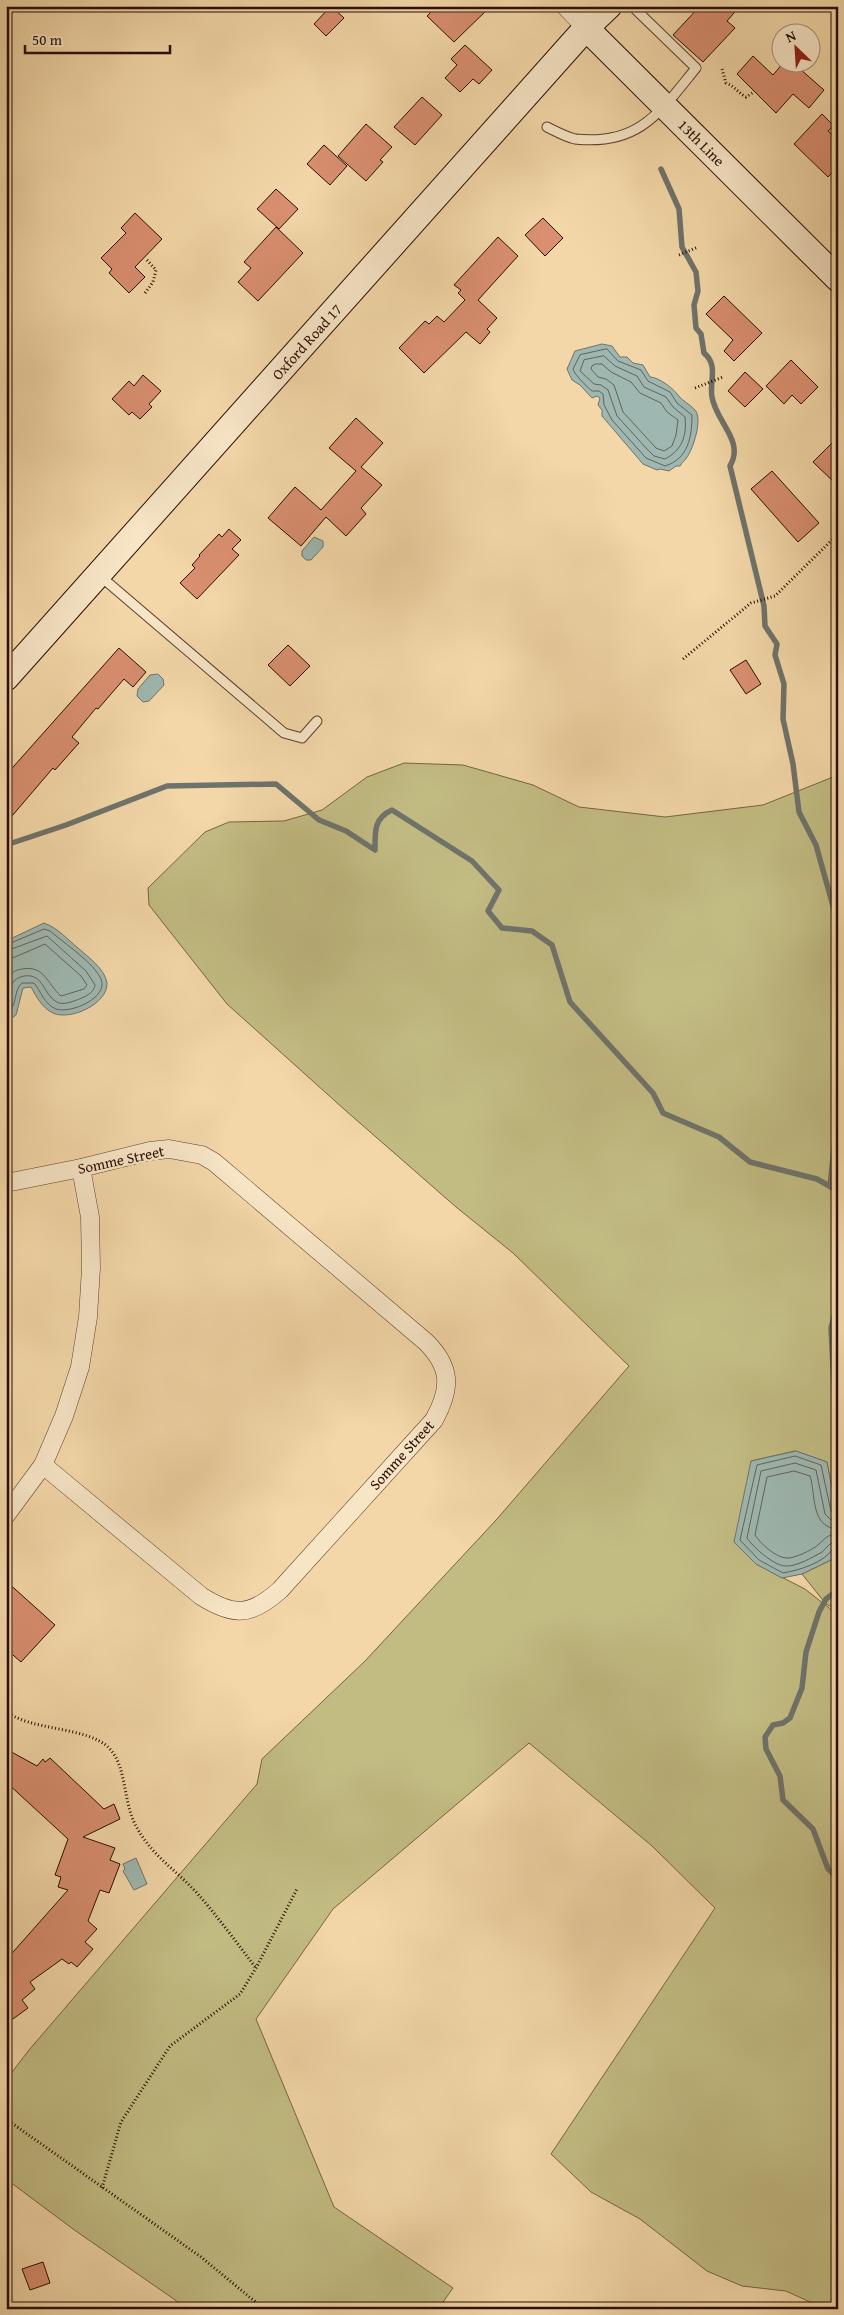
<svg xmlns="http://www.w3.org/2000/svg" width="844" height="2315" font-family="'Gentium Book Plus',serif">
  <rect width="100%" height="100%" fill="#f3d7a8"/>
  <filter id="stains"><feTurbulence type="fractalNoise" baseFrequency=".004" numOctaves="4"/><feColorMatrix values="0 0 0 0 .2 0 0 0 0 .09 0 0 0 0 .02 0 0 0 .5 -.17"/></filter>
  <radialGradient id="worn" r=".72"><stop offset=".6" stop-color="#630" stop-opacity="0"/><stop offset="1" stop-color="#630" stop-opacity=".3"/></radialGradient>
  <g fill="#c2bc83" stroke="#766443">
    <path d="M404,763L463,765L533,785L579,807L665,817L763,805L838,775V1523L827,1462L795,1451L751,1461L756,1564L805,1589L838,1615V2309H821V2307L786,2291L742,2286L707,2271L640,2219L591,2192L551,2154L715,1908L652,1846L529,1743L333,1909L256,2019L334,2207L453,2288L438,2309H188L73,2229L6,2179V2080L29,2050L257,1784L262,1759L365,1661L497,1519L629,1366L513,1253L456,1207L345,1110L227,1004L149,905L148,888L205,832L229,822L284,821L322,810L367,777Z"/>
    <path d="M838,1547V1610L826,1604L802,1574L833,1559Z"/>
  </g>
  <g fill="#9eb8b1" stroke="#6f736b">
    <path d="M602,344L612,346L620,357H627L633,363L643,365L650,377C658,377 673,388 678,395C682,401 690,404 695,410C703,419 693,449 687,457C685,461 682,462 680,466H676L669,471L660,469L657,470L643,464L602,416V410L598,405L600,398L597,396L592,398L580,385L572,380L567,369L575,351Z"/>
    <path d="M314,537L323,541V547L311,560H306L302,556V551Z"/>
    <path d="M158,674L163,679L164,685L149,701L143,702L137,696L138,689L150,675Z"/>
    <path d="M44,923C58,928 67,939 78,948C88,957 105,969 107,983C108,1004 70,1021 53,1013C42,1008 36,996 31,987L23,988L16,1015L6,1022V941Z"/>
    <path d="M796,1451L827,1462C832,1492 844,1529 833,1559L802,1574L782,1578L756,1564L734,1542L751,1461Z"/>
    <path d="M136,1858L147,1884L134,1890L123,1871L125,1869L123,1864Z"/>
  </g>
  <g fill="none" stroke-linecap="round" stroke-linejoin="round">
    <g stroke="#64625a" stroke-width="1">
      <path d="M607,349L618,361L641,370L648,381L670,392L677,403L692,415C692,437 688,459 665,466L646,458L612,420L604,405L603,394L599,391H592C587,387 574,374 573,369L580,355Z"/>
      <path d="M604,356L615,366L637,376L644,387L666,397L673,407L685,417C687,436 682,450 665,459L654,456L646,448L617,416L608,390L601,385L594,384L580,371L584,360Z"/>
      <path d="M596,364H602L611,372L631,382L640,393L661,403L667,412L678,420L676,435L672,446L664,451L656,448L623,412L614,385L606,379L598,377L591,369L592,366Z"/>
      <path d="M6,945L44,929L50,931C64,943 94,963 101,979C109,998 70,1014 56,1009C44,1004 41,991 34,983H22C13,990 18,1007 6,1016"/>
      <path d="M6,951L47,936L86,971L95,985C94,992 88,995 82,998C76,1000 66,1005 59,1003C43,997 45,973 24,976C20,977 17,978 14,981C9,988 9,1000 6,1008"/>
      <path d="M6,959L15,957L45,944L81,976L87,985L84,989L61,996C47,984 45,965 22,969C15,970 10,973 6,980"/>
      <path d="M838,1515L831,1511L821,1465L795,1456L757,1465L740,1540L759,1560L783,1573C800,1570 823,1563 833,1549L838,1548"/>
      <path d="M838,1521L830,1519L825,1514L816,1470L795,1463L761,1471L747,1538C753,1547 773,1565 785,1566C796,1567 813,1557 822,1552C828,1547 829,1542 838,1541"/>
      <path d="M838,1529C810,1528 816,1494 810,1476L794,1471L767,1477L755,1535C761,1544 775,1557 786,1558C794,1559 812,1550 818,1545C825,1539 827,1534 838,1534"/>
    </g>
    <g stroke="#6f736b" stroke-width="5.5">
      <path d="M661,169L679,209L682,247L696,272L698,291L694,305L696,328L701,334L704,353C719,365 709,382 712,397C716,422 745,441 730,466L764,606L765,626L777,644L775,655L784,684L783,719L793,764L799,812L816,845L838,924"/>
      <path d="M6,845L66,825L167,786L276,784L319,820L346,831L375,850C375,831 374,818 392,810L472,861L499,890L488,911L502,928L532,931L552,945L570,1002L653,1093L663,1113L719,1137L750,1162L817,1179L838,1191"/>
      <path d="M830,1186L838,1109"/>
      <path d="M838,1302L831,1328L838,1461"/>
      <path d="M838,1590L826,1599L819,1612L806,1652L802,1688L790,1718L783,1723L773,1725L765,1737L766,1749L780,1776L783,1800L813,1829L828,1869L838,1878"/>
    </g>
  </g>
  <g fill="#d98f70" stroke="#290c03">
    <path d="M331,6L344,18L326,36L314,24Z"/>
    <path d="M437,6H491L454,42L427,16Z"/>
    <path d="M700,6H740L727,21L735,28L703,62L673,35Z"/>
    <path d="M465,45L492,70L479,84L473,79L460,92L445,78L457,65L451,59Z"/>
    <path d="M753,56L773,75L784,62H792L824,90L809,108L793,94L776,113L737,74Z"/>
    <path d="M422,97L442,115L415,145L394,127Z"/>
    <path d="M822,114L834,126L828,131L838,140V166L828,177L794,144Z"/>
    <path d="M366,124L392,147L380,160L383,162L366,181L338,156Z"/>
    <path d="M324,145L347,166L330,185L307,164Z"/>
    <path d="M276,189L298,209L279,229L257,209Z"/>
    <path d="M135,213L162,239L135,267L145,277L129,293L109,273L112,269L101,258L126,233L121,228Z"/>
    <path d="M543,218L563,238L545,256L525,235Z"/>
    <path d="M276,227L303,253L258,301L238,282L251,268L244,262Z"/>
    <path d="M498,237L518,256L478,300L497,318L487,329L490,332L480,344L466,332L424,373L399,348L425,321L429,324L437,316L444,322L465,300L458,293L461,290L454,285Z"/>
    <path d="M724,296L762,333L734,361L724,351L733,340L706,314Z"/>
    <path d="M791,360L818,387L801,404L792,395L784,404L766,386Z"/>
    <path d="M745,372L763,389L745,407L728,391Z"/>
    <path d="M143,375L161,391L149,404L152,407L140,419L132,412L129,415L112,399L129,381L134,386Z"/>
    <path d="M356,418L383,443L361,467L382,485L361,508L366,514L346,536L326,517L301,546L268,518L295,487L321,510L356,471L329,448Z"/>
    <path d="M838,437V486L813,462Z"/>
    <path d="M772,471L819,523L798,542L751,489Z"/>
    <path d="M229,529L241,540L232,549L239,555L197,599L180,583L195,568L192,565L200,556L199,555L219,534L222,537Z"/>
    <path d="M288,645L310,666L290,686L268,665Z"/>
    <path d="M119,648L146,672L133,687L124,679L98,709L96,708L72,737L79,743L55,770L53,768L6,823V775Z"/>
    <path d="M746,660L761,684L746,694L730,670Z"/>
    <path d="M6,1581L55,1625L21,1662L6,1649Z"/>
    <path d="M6,1749L37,1766L43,1759L45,1762L50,1758L104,1809L114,1804L120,1819L83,1837L115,1848L110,1860L120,1864L109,1893L100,1890L88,1921L97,1929L85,1942L93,1949L77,1967L71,1962L69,1964L62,1959L30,1982L35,1989L22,2000L28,2008L6,2024V1960L68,1890L58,1887L61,1877L55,1875L68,1839L6,1782Z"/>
    <path d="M43,2262L50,2283L30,2290L22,2269Z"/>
  </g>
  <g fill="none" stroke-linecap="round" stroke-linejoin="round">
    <defs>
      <g id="service">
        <path d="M547,127C555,131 566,137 575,139C639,146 660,112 696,68L632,6"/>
        <path d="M99,575L284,733L302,738L317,721"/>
      </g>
      <g id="minor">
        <path d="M565,6L586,28"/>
        <path d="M6,1183L81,1168L150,1151L169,1149L202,1155L214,1162L426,1342C452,1368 451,1389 434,1420L280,1590C251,1616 234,1617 201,1596L43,1465"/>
        <path d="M6,1515L43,1465L64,1416L80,1367L88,1317L91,1268L90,1217L81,1168"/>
      </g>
      <g id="secondary">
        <path d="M586,28L838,279"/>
        <path d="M6,678L586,28L609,6"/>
      </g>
    </defs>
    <use href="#service" stroke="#5c3f2c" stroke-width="11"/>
    <use href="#minor" stroke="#5c3f2c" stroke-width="19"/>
    <use href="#secondary" stroke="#290c03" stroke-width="27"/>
    <g stroke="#290c03" stroke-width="3" stroke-dasharray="1 2.5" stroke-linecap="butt">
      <path d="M722,69L726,83C736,87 738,93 746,97L754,92"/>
      <path d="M679,255L698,247"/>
      <path d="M145,293L153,282L156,270L147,260"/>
      <path d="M695,388L723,377"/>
      <path d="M683,659L751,603L775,596L838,534"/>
      <path d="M6,1711C29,1731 87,1726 109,1748C127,1766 123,1803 136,1826C151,1855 176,1870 197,1893C218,1917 237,1943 256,1968"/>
      <path d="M6,2119L201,2257L264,2309"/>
      <path d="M102,2188L121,2122L170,2046L240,1994L256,1968L297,1889"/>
    </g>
    <use href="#service" stroke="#f7e5c6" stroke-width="9"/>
    <use href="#minor" stroke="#f7e5c6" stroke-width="18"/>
    <use href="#secondary" stroke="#f7e5c6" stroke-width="25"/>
  </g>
  <g text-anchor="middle" stroke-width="4.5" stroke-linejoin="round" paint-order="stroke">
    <g font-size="15" fill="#290c03" stroke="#f7e5c6">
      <text transform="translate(701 143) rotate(45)" y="5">13th Line</text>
      <text transform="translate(307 342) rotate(-48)" y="5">Oxford Road 17</text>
      <text transform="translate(121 1160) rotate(-12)" y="5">Somme Street</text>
      <text transform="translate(402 1455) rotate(-48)" y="5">Somme Street</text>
    </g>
  </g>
  <rect width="844" height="2315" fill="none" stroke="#f3d7a8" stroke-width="25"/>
  <rect x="8" y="8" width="829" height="2300" fill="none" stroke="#290c03" stroke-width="2.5"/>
  <rect x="12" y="12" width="819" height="2290" fill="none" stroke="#290c03"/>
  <g transform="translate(796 48) rotate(335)"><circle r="24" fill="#f7e5c6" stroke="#a58e78"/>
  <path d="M0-4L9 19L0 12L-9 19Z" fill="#8f2418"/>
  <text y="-8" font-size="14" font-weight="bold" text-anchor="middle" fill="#290c03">N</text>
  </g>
  <path d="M25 45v8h145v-8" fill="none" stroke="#290c03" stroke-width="2.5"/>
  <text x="32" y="45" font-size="15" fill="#290c03" stroke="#f7e5c6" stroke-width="4" paint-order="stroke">50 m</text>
  <rect width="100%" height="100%" filter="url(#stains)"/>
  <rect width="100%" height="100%" fill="url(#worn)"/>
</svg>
